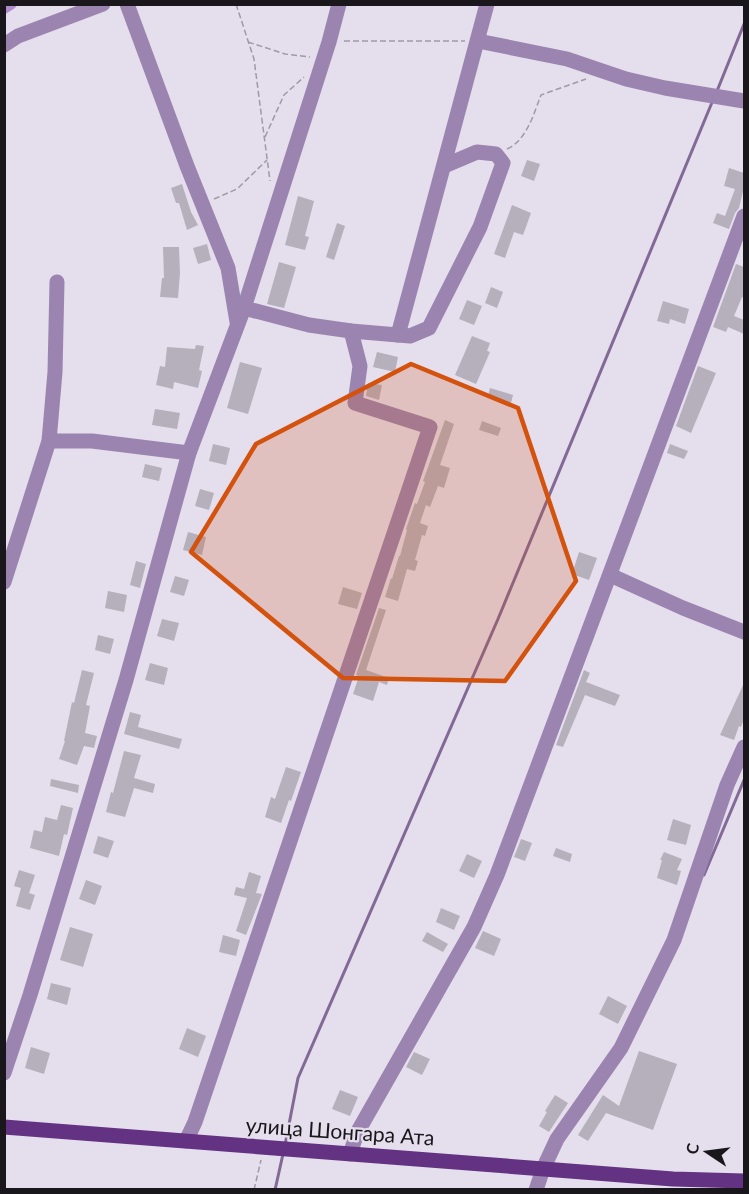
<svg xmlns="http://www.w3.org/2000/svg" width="749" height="1194" font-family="Lato,sans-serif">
  <rect width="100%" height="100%" fill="#e5deec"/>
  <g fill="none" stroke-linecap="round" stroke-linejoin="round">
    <g stroke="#826996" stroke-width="3">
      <path d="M717,91L744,24"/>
      <path d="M704,875L744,780"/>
      <path d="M285,1145L298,1078L498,619L713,100"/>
      <path d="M275,1190L283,1154"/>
    </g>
    <path stroke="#af8ccb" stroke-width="10" d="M4,9L12,4"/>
  </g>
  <g fill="#b6afbc">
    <path d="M527,160L540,164L534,181L521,176Z"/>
    <path d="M729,168L744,173V187L739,208L735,213L729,229L713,223L717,213L725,216L735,189L724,186Z"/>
    <path d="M182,184L191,212L198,225L187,230L179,203H176L171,188Z"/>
    <path d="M298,196L314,201L305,236L309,237L305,250L285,245Z"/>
    <path d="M512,205L531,213L523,235L514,232L505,258L494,254Z"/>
    <path d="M337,223L345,226L334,260L326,257Z"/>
    <path d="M207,244L211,260L198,264L193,248Z"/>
    <path d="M163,247H179L180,273L178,298L160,297L162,278H164Z"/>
    <path d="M279,262L296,267L284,308L267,304Z"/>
    <path d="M736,264L744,267V298L742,297L734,316L744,320V334L728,327L726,332L713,327Z"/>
    <path d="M491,287L503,292L497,308L485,303Z"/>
    <path d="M467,300L482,306L474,325L459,319Z"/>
    <path d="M663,301L689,309L685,324L670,319L669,324L657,321Z"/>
    <path d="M472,336L490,343L487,351L490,352L476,384L455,375Z"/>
    <path d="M196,345L204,346L199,370L202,371L198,388L174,382L173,389L156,385L160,366L165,367L167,347L195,349Z"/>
    <path d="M377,352L398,357L395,372L373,367Z"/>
    <path d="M240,362L262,368L248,414L227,408Z"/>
    <path d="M698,366L716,373L691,433L676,426Z"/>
    <path d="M368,383L382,385L379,400L366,396Z"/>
    <path d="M490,388L513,395L511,403L488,396Z"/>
    <path d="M155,409L180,413L177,429L152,425Z"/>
    <path d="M445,420L454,424L440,465L450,468L444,488L438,486L430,507L426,505L420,523L428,526L425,536L422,535L415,560L418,561L415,571L407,569L398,601L385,597L391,578L392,579L399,556H400L407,530L406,529L415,503L417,504L425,482L423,481Z"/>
    <path d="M482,421L501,428L498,436L479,430Z"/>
    <path d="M213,444L230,448L226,465L209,461Z"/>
    <path d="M670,444L688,451L684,459L667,453Z"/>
    <path d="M145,464L162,468L159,481L142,477Z"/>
    <path d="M200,489L214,493L209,510L195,506Z"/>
    <path d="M188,532L206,537L202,555L183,550Z"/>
    <path d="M579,552L597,558L589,580L572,574Z"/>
    <path d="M136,561L146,564L140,588L130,585Z"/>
    <path d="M175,576L189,580L184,596L170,592Z"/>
    <path d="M343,587L362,593L357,609L338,604Z"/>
    <path d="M108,591L127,595L124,612L105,608Z"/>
    <path d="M379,608L386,610L366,670L389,678L387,685L379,682L373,701L353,694L359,676L356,675Z"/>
    <path d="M162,619L179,623L174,641L157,636Z"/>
    <path d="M98,635L114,639L110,654L95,650Z"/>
    <path d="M150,663L168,668L164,685L145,680Z"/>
    <path d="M82,670L94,673L86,705L90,706L85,733L97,736L94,748L84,746L77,765L59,759L65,741H64L72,702L74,703Z"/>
    <path d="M584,670L590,673L586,682L620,695L615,706L585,695L563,747L556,745Z"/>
    <path d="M744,683V719L741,727L739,726L734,740L720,735Z"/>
    <path d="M130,712L141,715L138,727L182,739L179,749L124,734Z"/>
    <path d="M124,751L141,755L134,778L155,784L153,793L134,788L125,817L106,812L111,792L113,793Z"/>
    <path d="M286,767L301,772L291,801L289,800L281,823L265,817L271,797L275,799Z"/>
    <path d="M51,779L79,785L78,793L50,786Z"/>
    <path d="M61,805L73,808L67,835L64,834L59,856L30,848L34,830L42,832L45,817L57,820Z"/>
    <path d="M673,819L691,825L686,845L667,840Z"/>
    <path d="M98,836L114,841L108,858L93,853Z"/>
    <path d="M521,839L532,843L525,861L514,857Z"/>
    <path d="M556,848L572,854L570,862L553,856Z"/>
    <path d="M664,852L682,859L677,870L681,871L677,885L657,878L662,860H660Z"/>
    <path d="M467,854L482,861L474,878L459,871Z"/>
    <path d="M19,870L35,875L29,893L35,895L30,910L16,906L21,888L14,886Z"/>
    <path d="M249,872L261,876L256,893L262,894L246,935L236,931L247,898L234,895L236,887L244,889Z"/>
    <path d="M86,880L102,886L95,905L79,899Z"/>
    <path d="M441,908L460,916L454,930L436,922Z"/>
    <path d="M70,927L93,934L83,967L60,960Z"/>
    <path d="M483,931L501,939L494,956L475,948Z"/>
    <path d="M427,932L448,944L443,952L422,941Z"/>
    <path d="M223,935L240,940L236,956L219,952Z"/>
    <path d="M51,983L71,988L67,1005L47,999Z"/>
    <path d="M608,996L627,1006L618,1024L599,1014Z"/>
    <path d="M187,1028L206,1036L198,1057L179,1049Z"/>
    <path d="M31,1047L50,1053L44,1074L25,1068Z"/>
    <path d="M639,1051L677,1064L653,1130L606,1113L588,1141L578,1135L603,1095L619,1106Z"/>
    <path d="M414,1052L430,1059L422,1075L406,1067Z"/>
    <path d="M340,1090L358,1097L350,1116L332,1109Z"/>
    <path d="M555,1095L568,1103L549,1132L539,1126L547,1112L545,1111Z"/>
  </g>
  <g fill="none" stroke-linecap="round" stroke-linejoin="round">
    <g stroke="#9f9aa5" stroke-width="1.5" stroke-dasharray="6 3" stroke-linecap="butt">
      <path d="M236,4L254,59L270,181"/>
      <path d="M344,41H465"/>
      <path d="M248,42L285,54L310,57"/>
      <path d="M265,137L284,95L304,77"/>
      <path d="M507,149C527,140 534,113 541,95L586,79"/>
      <path d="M214,199L237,189L267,160"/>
      <path d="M254,1190L261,1160"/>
    </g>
    <g stroke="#9c84b0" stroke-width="15">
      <path d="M127,4L187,166L228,268L237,322"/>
      <path d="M478,41L567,59L626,79L665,88L744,101"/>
      <path d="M4,45L18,36L103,4"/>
      <path d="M244,308L309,325L351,331L410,336L429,328L480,227L503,163L496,154L477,152L444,166"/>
      <path d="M398,335L487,4"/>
      <path d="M49,441H92L189,453"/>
      <path d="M610,575L683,608L744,632"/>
      <path d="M4,582L49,441L55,372L57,282"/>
      <path d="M4,1073L30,995L126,680L189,453L244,308L329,42L339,4"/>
      <path d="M186,1141L195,1122L430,427L355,403L360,366L351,331"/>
      <path d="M350,1154L357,1133L474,927L497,875L744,216"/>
      <path d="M536,1190L543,1169L557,1139L621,1048L674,940L727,785L744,747"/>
    </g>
    <path stroke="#633283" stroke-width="15" d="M4,1127L673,1179L744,1181"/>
  </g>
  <path fill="#d3520e" fill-opacity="0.2" stroke="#d3520e" stroke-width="4.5" stroke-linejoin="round" d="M411,364L518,408L576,581L505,681L343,678L191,552L256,444Z"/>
  <g text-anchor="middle" stroke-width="4.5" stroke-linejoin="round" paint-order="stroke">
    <g font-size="21" fill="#19171b" stroke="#e5deec">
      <text transform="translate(340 1132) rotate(4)" y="7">улица Шонгара Ата</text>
    </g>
  </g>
  <rect width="749" height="1194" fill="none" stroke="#19171b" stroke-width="12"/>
  <g transform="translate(707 1152) rotate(283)" stroke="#e5deec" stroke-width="4.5" paint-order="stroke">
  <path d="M0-4.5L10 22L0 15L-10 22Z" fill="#19171b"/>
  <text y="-9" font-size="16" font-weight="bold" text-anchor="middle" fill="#19171b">С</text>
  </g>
</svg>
